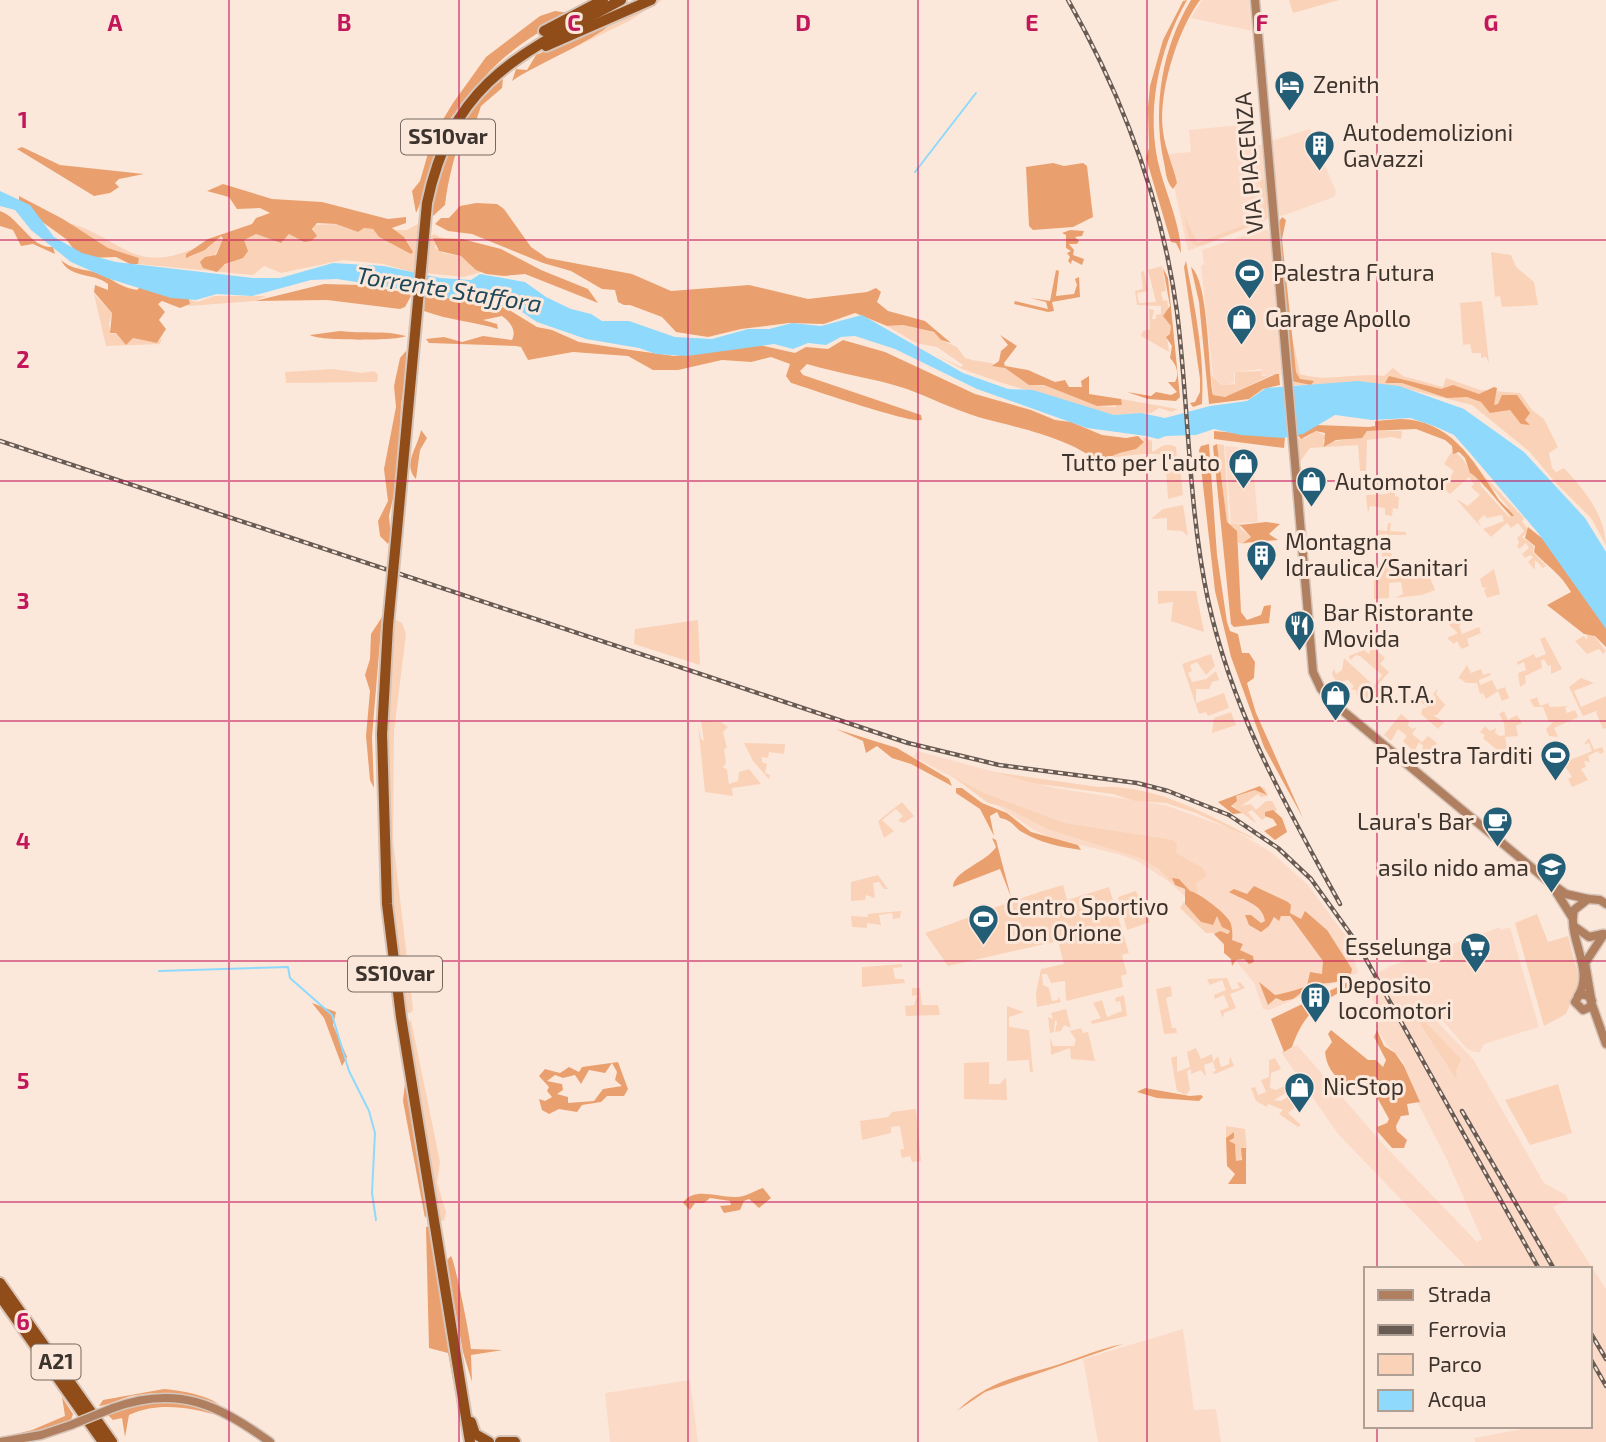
<svg xmlns="http://www.w3.org/2000/svg" width="1606" height="1442" font-family="'Exo 2',sans-serif">
  <rect width="100%" height="100%" fill="#fce8db"/>
  <g fill="#fbdbc7">
    <path d="M1202,0H1249L1252,31L1191,18Z"/>
    <path d="M1248,124L1250,145H1263L1268,217L1265,221L1188,251L1167,154L1191,152L1189,130Z"/>
    <path d="M1310,129L1336,192L1334,197L1282,216L1278,215L1271,141Z"/>
    <path d="M1263,229L1268,230L1271,236L1282,375H1262L1261,369L1234,372V383L1223,385L1213,376L1201,266L1204,264L1202,250Z"/>
    <path d="M1225,446L1252,449L1258,522L1231,524Z"/>
    <path d="M917,751L1055,788L1165,805L1232,829L1271,852L1308,885L1349,940L1358,973L1269,1010L1263,1009L1254,983L1214,934L1200,910L1168,881L1137,861L1118,854L1051,838L1034,830L965,784L914,757Z"/>
    <path d="M1500,927L1501,930L1510,927L1539,1027L1484,1044L1480,1052H1475L1467,1049L1432,1008L1426,1010L1473,1059L1544,1183L1566,1195L1568,1200L1553,1207L1606,1289V1442H1475L1474,1438L1539,1426H1590V1269H1468L1338,1134L1281,1052L1297,1045L1382,1143L1477,1242L1482,1239L1447,1160L1410,1088L1412,1083L1402,1060L1386,1044L1375,1025L1384,1020L1362,982L1388,967Z"/>
    <path d="M1183,1329L1194,1410L1216,1409L1221,1442H1098L1083,1359Z"/>
    <path d="M690,1380L698,1442H610L605,1393Z"/>
  </g>
  <g fill="#fad2b8">
    <path d="M656,0H662L629,21L553,58L596,36L608,24Z"/>
    <path d="M1289,0H1339L1293,13Z"/>
    <path d="M1266,179L1267,219L1204,245L1197,246L1189,240L1184,215L1197,243L1262,218L1264,200L1259,181Z"/>
    <path d="M421,222L415,273L383,264L343,260L281,273L264,266L253,275L138,264L139,258L108,248L68,223C124,238 131,276 198,247L186,254V257H190L208,248L220,236L222,242L207,268L213,271C230,261 245,261 244,240L256,234L281,243L289,234L304,242L314,233L313,225L336,224L358,232L364,228L373,229L379,237L405,250L410,246L404,237L394,230H407Z"/>
    <path d="M434,234L442,238H437L435,248L443,253L461,256L481,272L464,277L425,273L430,237Z"/>
    <path d="M1491,252L1511,255L1516,267L1534,282L1538,305L1502,307L1500,296L1495,297Z"/>
    <path d="M1162,266L1166,291L1161,292L1163,301L1167,300L1174,339L1167,336L1169,352L1141,336L1143,331L1150,329L1149,309L1154,310L1152,319H1156V315L1161,314V306L1137,305L1135,291L1143,289L1141,272L1144,271L1148,291L1137,293L1139,303L1156,302L1148,270Z"/>
    <path d="M94,294L112,313L109,324L111,334L116,333L126,345L133,338L157,343L162,338L160,344L106,346Z"/>
    <path d="M214,296H266L255,301L188,306L190,300L197,302Z"/>
    <path d="M1482,301L1489,363L1486,357L1481,358V353H1472L1470,344L1463,345L1460,303Z"/>
    <path d="M903,325L936,333L941,340L957,347L965,358C977,362 995,362 1005,368C1018,376 1027,387 1044,385L1097,406L1115,407L1121,399L1178,409L1172,412L1159,408L1151,413L1114,415L999,382L962,369L934,354L961,367L963,365L937,347L916,343L887,326Z"/>
    <path d="M1208,341L1212,376L1222,385L1235,384V372L1261,371L1262,376L1271,375L1226,397L1213,395Z"/>
    <path d="M1293,341L1300,374C1326,383 1356,372 1384,376L1393,368L1403,376L1443,387L1446,378L1480,390L1520,393L1532,410L1544,419L1558,447L1549,453L1552,468L1556,472L1564,468C1585,491 1604,513 1606,545L1591,518L1554,481L1530,452L1472,405L1395,386L1377,390L1294,385L1290,343Z"/>
    <path d="M333,369L362,373L374,371L378,375L377,382L286,383L285,372Z"/>
    <path d="M1316,431L1326,436L1323,442L1326,447C1336,436 1355,443 1367,431H1402L1401,439L1391,437L1367,440L1366,471H1360L1358,445L1310,448L1299,463L1296,438H1305Z"/>
    <path d="M1143,437L1152,441V452C1160,448 1165,441 1176,447L1177,459C1160,450 1126,455 1106,459L1121,449L1126,451L1144,442Z"/>
    <path d="M1217,444L1224,445L1229,524H1242L1240,528L1251,537L1245,544L1238,543L1235,528L1229,526L1227,522Z"/>
    <path d="M1452,451C1467,457 1465,470 1479,478L1481,486L1509,517L1512,515C1508,503 1491,490 1484,476L1524,518L1522,522L1529,530L1522,537L1534,546L1533,552L1546,566L1543,568L1535,560V570L1528,562L1533,557L1530,555L1525,558L1522,554L1529,548L1526,543L1519,549L1517,546L1519,543L1517,538L1524,531L1518,523L1511,528L1507,523L1491,537L1483,529L1504,521L1502,515L1487,518L1484,515L1478,521L1481,527L1456,499L1468,506L1480,495L1471,487L1474,484L1469,477L1450,494L1443,488L1454,471L1444,464Z"/>
    <path d="M1180,465L1183,495L1168,499L1166,471Z"/>
    <path d="M1388,490L1395,491V496L1399,497L1398,509L1393,508L1392,516L1385,515V508L1370,506L1368,513L1366,495L1387,494Z"/>
    <path d="M1183,505L1188,536L1182,531L1167,530V518L1151,519L1163,509Z"/>
    <path d="M1388,523H1391L1390,531L1406,532V535H1389L1392,558L1383,559L1380,545L1386,544V540L1370,542V538L1387,537V534L1377,535V530L1387,531Z"/>
    <path d="M1424,563L1435,590L1422,595L1395,598L1403,594L1401,582L1389,583V598L1374,599V567Z"/>
    <path d="M1494,569L1500,594L1487,598L1484,590L1487,588L1482,587L1480,579Z"/>
    <path d="M1158,591H1196L1204,632L1171,621L1173,602L1158,604Z"/>
    <path d="M1457,613H1461L1465,620L1459,626L1462,634L1479,627L1481,633L1467,639L1469,646L1461,649L1457,641L1454,644L1447,638L1458,633L1449,625L1456,620L1454,614Z"/>
    <path d="M394,619L402,623L406,634L394,731L393,839L413,1010L410,1013H405L391,904L386,742Z"/>
    <path d="M698,620L700,665L634,644L635,629Z"/>
    <path d="M1592,633L1606,651L1603,654L1599,649L1587,654L1575,641L1584,636L1587,640V635Z"/>
    <path d="M1545,637L1562,669L1551,674V665L1548,666L1544,659L1541,661L1542,668L1525,676L1526,683L1520,687L1518,673L1526,670L1524,662L1517,665V662L1534,654L1536,658L1546,654L1540,639Z"/>
    <path d="M1372,647L1385,658L1380,664L1389,672L1377,686L1382,692L1373,702L1356,694L1357,691L1351,689L1354,686L1348,680L1337,683L1332,674L1334,669L1336,674L1342,670L1344,658L1374,686L1382,675L1360,656L1356,655L1350,660L1349,656L1364,650L1369,654Z"/>
    <path d="M1211,654L1215,666L1206,675L1197,662L1190,665L1192,671L1188,673L1192,682L1206,679L1216,671L1219,680L1212,682L1209,689H1196V703L1224,693L1229,708L1208,716L1206,712L1199,714L1182,664Z"/>
    <path d="M1467,665L1471,673L1481,669L1483,675L1490,673L1491,675L1479,680L1480,685L1492,680L1497,690L1505,687L1509,698L1502,701L1498,691L1486,699L1483,693L1480,694L1477,683H1466L1459,678L1457,680Z"/>
    <path d="M1581,678L1594,683L1574,691L1581,707L1606,696V728L1603,729L1596,712L1599,710L1583,716L1569,687Z"/>
    <path d="M1438,688L1436,694L1445,705L1437,715H1433L1444,722L1438,729L1421,714L1423,708H1428L1420,701L1424,696L1434,701L1436,698L1433,694Z"/>
    <path d="M1537,697L1540,706L1548,703L1550,707L1568,706L1565,708L1567,713L1575,710L1578,717L1554,728L1558,737L1549,736L1546,729L1553,722H1549L1543,707H1534L1530,700Z"/>
    <path d="M1504,711L1508,720L1517,715L1522,723L1516,726L1518,736L1505,737L1508,752L1512,751L1513,755L1524,751L1528,758L1503,768L1497,750L1483,738L1485,735L1480,732L1485,726L1490,731L1496,728L1495,733L1500,736L1505,735L1504,723L1499,714Z"/>
    <path d="M1231,712L1236,725L1212,733L1214,718Z"/>
    <path d="M1401,714L1409,721L1408,725L1412,729L1417,727L1412,734L1422,742L1428,736L1437,743L1432,749L1439,758L1436,762L1421,753L1423,746L1419,742L1414,752L1403,741L1407,736L1398,729L1391,741L1384,735Z"/>
    <path d="M701,721L721,722L728,727L723,732L727,748L724,749L726,763L723,767L727,770L729,784L738,781L739,772L749,769L761,784L732,788L733,796L705,792L698,725L701,739L704,741Z"/>
    <path d="M1589,738L1594,750L1602,747L1604,752L1600,754L1598,751L1588,756L1590,762L1584,761L1586,767L1581,769L1588,780L1572,787L1568,779L1572,777L1563,763L1592,751L1589,743L1584,744Z"/>
    <path d="M744,743L785,744L782,778L784,754L769,752L768,758L762,757V762L767,764L765,773L770,775L769,779L753,761Z"/>
    <path d="M994,772L1098,787C1153,784 1205,813 1252,837L1253,839L1196,813L1166,803L1135,801L1113,794L1032,783Z"/>
    <path d="M952,776L984,793L1064,823L1173,840L1177,844L1176,853L1203,868L1207,876L1196,883L1198,893L1190,891L1180,881L1171,882L1159,869L1140,858L1047,829L1005,807L988,803Z"/>
    <path d="M1264,787L1268,796L1261,797L1258,794L1241,806L1251,804L1256,810L1266,801H1272L1277,810L1262,820L1252,810L1248,812L1257,824L1225,800Z"/>
    <path d="M902,802L914,816L904,823L898,821L903,816L896,809L882,820L894,831L884,838L878,821Z"/>
    <path d="M878,875L888,889H884L879,882L873,883L875,898L866,895L865,900L851,901V882Z"/>
    <path d="M1063,885L1067,900L1109,887L1129,953L1122,955L1127,974L1121,976L1123,987L1066,1001L1065,981L1051,983L1047,974H1042L1043,985L1049,988L1052,1001L1058,1000V996L1061,1002L1037,1007L1036,993L1041,969L1064,964L1058,941L948,966L925,933C972,917 1016,898 1063,885Z"/>
    <path d="M1136,891L1150,922L1127,930L1118,897Z"/>
    <path d="M1184,902L1201,922L1211,925L1217,916L1229,933H1206L1180,908Z"/>
    <path d="M901,911L900,918L893,919L892,913L879,915L881,925L867,923V928L852,927L851,916L868,917V914Z"/>
    <path d="M1537,914L1548,942L1568,936L1580,981L1566,1014L1544,1026L1515,923Z"/>
    <path d="M902,964V967L893,968L895,979H904L905,983L862,987V967Z"/>
    <path d="M1227,978L1232,990L1240,988L1237,983L1240,982L1245,988L1230,994L1236,1008L1224,1013L1223,1018L1220,1011L1229,1007L1224,995L1215,999L1214,995L1226,990L1222,980L1210,985L1207,979Z"/>
    <path d="M1171,986L1172,996L1166,998L1172,1028H1176L1177,1033L1164,1034L1156,989Z"/>
    <path d="M912,988H920L922,1005H938L940,1015L906,1016L905,1006L914,1005L917,995L912,996Z"/>
    <path d="M1124,995L1127,1016L1092,1024L1091,1021L1101,1018L1093,1003L1102,1000L1107,1017L1122,1011L1120,1001L1116,1002L1115,998Z"/>
    <path d="M1007,1006L1024,1012L1009,1017V1027L1029,1030L1033,1072H1030L1029,1060L1007,1061Z"/>
    <path d="M1066,1009L1071,1028L1064,1025L1061,1031L1055,1032L1057,1022L1055,1020L1054,1032L1050,1033L1048,1017L1053,1019L1051,1013Z"/>
    <path d="M1416,1013L1461,1059L1456,1071L1457,1080L1415,1016Z"/>
    <path d="M411,1020L440,1162L437,1183L446,1212L444,1221L440,1220L406,1024Z"/>
    <path d="M1081,1028L1083,1033L1088,1032L1095,1061L1071,1059L1070,1048L1051,1055L1050,1037L1053,1046H1074L1076,1040L1070,1031Z"/>
    <path d="M1196,1048L1201,1059L1212,1054L1213,1062L1218,1056L1221,1067L1229,1064L1230,1056L1234,1066L1215,1074L1212,1072L1216,1071L1213,1062L1204,1065L1206,1077L1201,1070L1191,1074V1069L1187,1071L1190,1090L1186,1095L1177,1091L1171,1058L1177,1056V1072L1190,1067L1187,1052Z"/>
    <path d="M1275,1058L1281,1069L1271,1073L1270,1088L1276,1090L1289,1084L1292,1089L1274,1100L1281,1101L1294,1093L1299,1104L1288,1113L1301,1125L1298,1127L1279,1114L1283,1110L1268,1104L1267,1107L1256,1101L1251,1088L1255,1087L1258,1095L1266,1092L1261,1080L1269,1077V1060Z"/>
    <path d="M989,1062V1084H1000L1006,1077L1007,1100L964,1099V1063Z"/>
    <path d="M1558,1084L1572,1133L1530,1145L1505,1100Z"/>
    <path d="M916,1109L921,1161L912,1162L910,1156L902,1158L900,1150L904,1149L900,1126L891,1127V1133L862,1140L860,1121L888,1117L892,1112Z"/>
    <path d="M1226,1126L1245,1129L1247,1152L1245,1146L1240,1161H1236L1235,1144L1229,1142L1234,1138L1231,1136L1226,1139V1144Z"/>
  </g>
  <g fill="#eaa06e" fill-rule="evenodd">
    <path d="M591,0H597C547,26 503,49 470,95C459,109 445,121 440,138C436,149 420,210 416,213L412,191L420,181L433,136L453,103L486,57L540,16L555,11L569,13Z"/>
    <path d="M1187,0C1158,51 1145,113 1160,170C1167,196 1181,227 1181,253L1176,243L1171,242L1146,158L1149,148L1148,108L1150,86L1163,40L1183,1Z"/>
    <path d="M1191,0H1200C1177,31 1158,93 1163,131C1165,149 1173,165 1177,183L1173,189C1165,181 1166,169 1163,158C1153,105 1162,48 1191,0Z"/>
    <path d="M611,23C595,41 538,63 512,81L516,69L527,70L536,55Z"/>
    <path d="M503,79L502,88L481,106L475,124L462,132C455,155 448,179 445,205L433,216L432,208C445,159 459,110 503,79Z"/>
    <path d="M22,147L60,165L144,174L119,179L115,183L119,187L110,193L94,196L17,149Z"/>
    <path d="M1053,163L1064,166L1083,163L1087,166L1093,217L1073,227L1033,230L1029,226L1026,167Z"/>
    <path d="M223,184L272,199L322,202L388,219L406,217V223L392,228L404,237L413,252L411,254L379,237L373,229L364,228L358,232L336,224L317,223L312,229L317,236L311,241L304,242L289,234L281,243L256,234L244,240L248,251L243,258L225,264L217,272L203,268L200,262L205,257L216,255L223,239L221,236L205,250L186,258V254L208,239L252,224L256,218L270,213L260,208L237,209L229,197L207,191Z"/>
    <path d="M19,196L63,219L108,248L139,258L138,264H130L116,257L88,258L75,251L66,239L19,205Z"/>
    <path d="M476,203L497,204L504,209L531,247L547,258L632,274L671,291L749,285L808,299L867,292L876,288L881,292L877,302L888,311L925,321L951,343L941,340L934,332L903,325L887,326L855,313L824,324L789,323L741,329L708,337L676,332L662,317L630,305H624L618,302L615,290L602,289L571,271L543,263L472,234L448,231L435,224L441,218H449L460,206Z"/>
    <path d="M0,211C20,218 31,249 53,247L55,254L33,244L21,246L13,230L0,226Z"/>
    <path d="M1282,217L1286,220L1282,239L1296,372L1300,379L1314,381L1311,385L1291,381L1277,225Z"/>
    <path d="M1070,230L1084,231L1082,236L1075,237L1079,241L1077,244H1069L1074,250L1073,255L1084,259L1082,265L1072,260L1071,264L1068,261L1070,257L1067,253L1071,251L1066,248V235L1062,233Z"/>
    <path d="M433,238L462,239L501,249L541,270L588,289L598,303L525,274L504,276L486,274L476,270L461,256L439,251Z"/>
    <path d="M61,260C74,272 91,268 107,277C117,283 124,288 137,290L142,285L189,299L190,304L180,308L162,301L158,304L165,312L159,320L166,329L157,343L133,338L126,345L116,333H110L112,313L94,292L95,285L108,290V284C93,272 70,279 61,260Z"/>
    <path d="M1186,261C1195,308 1205,357 1202,404L1193,407L1190,403L1195,402L1200,392V379L1184,267Z"/>
    <path d="M1191,267C1209,281 1208,369 1213,395L1225,397L1276,374H1279L1280,385L1263,389L1249,399L1209,404L1199,302Z"/>
    <path d="M1163,268L1168,278L1180,397L1176,401L1148,399L1127,392L1151,396L1156,392L1171,395L1177,392L1168,382H1175C1180,374 1176,364 1170,358L1172,346L1166,337L1170,334L1171,326L1163,316L1170,306Z"/>
    <path d="M1056,270L1059,271L1056,296L1074,294L1077,285L1075,279L1079,277L1080,297L1052,302L1054,311L1048,312L1014,304L1015,301L1048,309L1046,302L1030,298L1050,301Z"/>
    <path d="M324,284L360,285L409,293L411,296L405,307L400,309L327,300L255,301Z"/>
    <path d="M425,294L506,308L537,327L552,330L579,342L624,349L674,356L760,345L795,353L806,347L828,349L843,340L885,352L975,394L1031,410L1055,420L1071,422L1102,435L1126,438L1138,436L1144,442L1136,449C1117,454 1115,452 1101,465C1075,439 1015,427 978,417C953,409 931,398 907,389C874,378 840,374 807,364L800,371L803,375L921,415L922,420C911,424 811,389 791,383L786,376L790,364L771,357L751,362L722,360L678,370H653L628,356L573,352L528,360L521,347L516,346L429,343L426,339L444,337L462,342L483,336L512,340C517,330 510,322 502,316L483,320L497,324L498,329C475,322 448,320 424,311Z"/>
    <path d="M340,331C362,334 385,330 406,336C398,341 316,341 310,335Z"/>
    <path d="M1000,335L1017,346L1004,363L1005,366L1028,370L1055,382L1065,380L1069,387H1082L1081,381L1089,376V394L1121,399L1122,405L1097,406L1044,385H1029L1005,368L992,366L999,361L1001,351L1008,345Z"/>
    <path d="M406,351L408,358L401,405L398,477L389,516L391,538L388,544L380,536L378,521L388,501L384,469L396,407L394,386L400,358Z"/>
    <path d="M1389,376L1441,389L1453,385L1479,394L1494,387L1497,388L1494,405L1498,404L1502,395H1517L1530,413L1525,420L1530,425L1521,424L1510,410L1490,413L1481,402L1467,397L1447,398L1402,383H1385Z"/>
    <path d="M1400,419C1450,420 1473,459 1497,497C1500,503 1510,509 1514,516H1511C1501,506 1479,477 1470,473L1465,458L1459,452L1453,454L1452,446L1445,440L1416,429L1367,431L1362,438L1336,440L1324,447L1325,433L1316,431L1301,439L1295,432L1317,425L1369,427L1375,426V421Z"/>
    <path d="M421,430L427,438L420,450L416,479C402,464 418,447 421,430Z"/>
    <path d="M1214,431L1285,437L1284,448L1214,439Z"/>
    <path d="M1209,444L1217,555L1227,622L1230,631L1238,634L1242,653H1249L1255,662L1254,678L1247,683L1256,713L1303,818L1264,747L1231,657L1215,591L1199,450L1201,446Z"/>
    <path d="M1217,444L1227,522L1237,531L1241,612L1247,620L1261,615L1264,606L1271,605L1269,623L1234,627L1231,624L1213,446Z"/>
    <path d="M1266,522L1280,524L1269,534L1278,540L1243,543L1251,537L1240,525Z"/>
    <path d="M1528,527L1543,539L1606,618V647L1595,636L1584,634L1547,605L1571,592C1560,573 1548,567 1534,552L1535,546L1525,538Z"/>
    <path d="M382,617L372,737L374,788L370,780L366,736L370,691L365,675L370,659L371,634Z"/>
    <path d="M836,729L897,748L949,779L952,786L911,764L892,758L877,746L866,753L863,741Z"/>
    <path d="M1260,786L1267,795L1255,790L1236,796L1237,801L1231,806L1242,813L1233,814L1218,802Z"/>
    <path d="M956,788H962L982,803L1007,813L1031,832L1078,845L1081,850C1061,847 1040,843 1022,832C1013,826 1012,820 1000,818L997,812L990,816L994,836L980,809L956,793Z"/>
    <path d="M1273,810L1282,818L1287,832L1275,840L1264,831L1277,825L1273,819L1265,816V812Z"/>
    <path d="M992,838L996,840L1011,897L1000,869L953,887C953,871 987,862 996,847Z"/>
    <path d="M1172,878L1179,879L1190,891C1198,892 1229,915 1231,924C1232,928 1233,935 1232,940L1243,944L1240,950L1253,956L1254,962L1249,964L1244,959L1236,960L1232,966L1231,959L1224,953V944L1214,934L1220,931L1228,934L1230,931L1222,927L1217,916L1213,925L1201,922L1185,904V889L1175,885Z"/>
    <path d="M1254,886L1288,902L1291,905L1290,913L1301,919L1305,911L1327,930L1352,969L1351,974L1336,982L1312,985L1293,999L1283,1001L1276,998L1268,1005L1259,982L1275,995C1282,994 1300,989 1307,986L1310,972L1322,974L1323,961L1290,916H1281L1279,921L1274,917L1269,926L1261,932L1249,925L1245,915H1251L1261,923L1265,921C1263,904 1243,900 1229,892L1234,889L1247,894Z"/>
    <path d="M1350,981L1351,987C1320,1001 1304,1013 1292,1047L1284,1052L1271,1019Z"/>
    <path d="M312,1003L336,1012L333,1025L347,1057L342,1066L324,1018Z"/>
    <path d="M1331,1030L1368,1060H1376L1383,1067L1386,1060L1374,1037L1377,1030L1384,1046L1395,1053L1404,1066L1420,1102L1407,1104L1409,1115L1401,1116L1396,1126L1397,1131L1407,1140L1404,1148H1392L1378,1132L1377,1127L1387,1123L1389,1119L1374,1092C1351,1089 1328,1080 1325,1052L1332,1042L1328,1034Z"/>
    <path d="M618,1062L628,1089L624,1096H607L601,1102L582,1105L577,1112L559,1109L549,1114L542,1110L539,1099L545,1101L552,1097L547,1091L549,1087L539,1076L545,1069L560,1073L569,1067L579,1072L582,1067ZM612,1063L617,1072L615,1080L622,1086L603,1089L594,1101L568,1103V1097L557,1094L563,1090L562,1084L547,1081L555,1075L563,1078L575,1075L581,1084L589,1070L605,1073Z"/>
    <path d="M405,1083L428,1212L425,1218L403,1101Z"/>
    <path d="M1145,1088L1190,1096L1201,1095L1203,1097L1199,1101L1157,1098L1137,1092Z"/>
    <path d="M1234,1132V1138L1229,1141L1235,1144L1236,1161L1242,1160L1241,1148H1246V1184H1228L1235,1174L1227,1166L1226,1138Z"/>
    <path d="M763,1188L771,1198L759,1208L749,1199L744,1201L740,1210L724,1213L720,1206L731,1205L730,1201L710,1198L704,1203H695L690,1210L683,1203C693,1186 719,1198 736,1197C746,1197 753,1191 763,1188Z"/>
    <path d="M430,1226L459,1413L448,1353L429,1348L426,1227Z"/>
    <path d="M451,1256C455,1261 470,1337 471,1349L503,1350L471,1355L472,1382L463,1352L446,1261Z"/>
    <path d="M1123,1344L985,1392L957,1411C980,1388 1006,1379 1036,1371C1065,1364 1093,1350 1123,1344Z"/>
    <path d="M164,1389C183,1391 203,1394 219,1404C191,1393 161,1390 131,1396C120,1399 108,1405 99,1406L103,1400Z"/>
    <path d="M62,1397L73,1414L71,1420L29,1434L0,1438L32,1430L65,1416Z"/>
    <path d="M168,1401L199,1407L221,1416C191,1408 159,1401 129,1415L125,1437L122,1418L113,1420L108,1415L142,1403Z"/>
  </g>
  <path fill="#8fd9fc" d="M0,191L30,205L54,237L82,253L116,262L253,278H280L333,263L384,266L440,278L471,280L480,274L525,282L546,297L571,309L591,314L602,321H629L675,337L712,339L748,329H769L792,323L821,326L862,315L963,373L1008,389L1033,390L1114,415L1141,413L1165,418L1210,406L1247,401L1266,388L1358,381L1399,386L1464,409L1524,452L1585,518L1606,552V629L1538,533L1470,453L1454,435L1434,426L1410,418L1372,420L1335,415L1303,434L1283,438L1241,435L1214,429L1196,435L1166,436L1158,439L1146,436L1087,428L977,389L895,349L855,336L841,337L826,345L808,343L793,349L774,344L687,356L656,354L639,348L586,339L537,322L522,312L494,304L472,299L452,300L445,296L337,279L311,280L252,296L217,294L196,300L171,298L107,278L71,262L31,230L15,210L0,206Z"/>
  <g fill="none" stroke-linecap="round" stroke-linejoin="round">
    <g stroke="#8fd9fc" stroke-width="2">
      <path d="M915,172L976,93"/>
      <path d="M159,971L288,967L290,978L332,1015L349,1071L369,1111L375,1133L372,1193L376,1220"/>
    </g>
    <defs>
      <g id="secondary">
        <path d="M1255,0L1313,672L1321,689L1337,706L1549,882L1566,894L1588,899"/>
        <path d="M1555,890L1572,917"/>
        <path d="M1575,927L1589,937L1603,934"/>
        <path d="M1578,996C1595,970 1567,938 1574,910L1588,899L1600,900L1606,904"/>
        <path d="M1591,998L1585,963L1604,934"/>
        <path d="M1592,1001L1590,1007L1583,1010L1575,1002L1580,994L1589,996L1606,1044"/>
        <path d="M113,1408C178,1384 218,1405 270,1442"/>
        <path d="M0,1442L41,1435L71,1425"/>
      </g>
      <g id="highway">
        <path d="M544,31L603,0"/>
        <path d="M546,46L651,0"/>
        <path d="M397,530L427,203C453,80 520,54 621,0"/>
        <path d="M388,625L382,734L387,904L401,1017L470,1442"/>
        <path d="M0,1283L112,1442"/>
        <path d="M0,1296L103,1442"/>
        <path d="M471,1422L475,1434L489,1442"/>
        <path d="M500,1442H515"/>
      </g>
    </defs>
    <use href="#secondary" stroke="#d6c4b8" stroke-width="11"/>
    <use href="#highway" stroke="#d6c4b8" stroke-width="14"/>
    <use href="#secondary" stroke="#af7f60" stroke-width="8"/>
    <use href="#highway" stroke="#904d19" stroke-width="10"/>
    <defs>
      <g id="rail">
        <path d="M1068,0C1123,97 1162,201 1177,312C1189,408 1188,506 1208,600C1233,714 1285,804 1340,904"/>
        <path d="M0,441L908,743L999,765L1137,783L1168,791L1229,815L1278,848L1311,879L1357,943L1539,1269"/>
        <path d="M1462,1111L1554,1269"/>
        <path d="M1590,1332L1606,1359"/>
        <path d="M1590,1358L1606,1386"/>
      </g>
    </defs>
    <use href="#rail" stroke="#675b54" stroke-width="4.5"/>
    <use href="#rail" stroke="#fce8db" stroke-width="2" stroke-dasharray="5" stroke-linecap="butt"/>
    <defs>
      <path id="secondary-bridge" d="M71,1425L113,1408"/>
      <path id="highway-bridge" d="M388,625L397,530"/>
    </defs>
    <use href="#secondary-bridge" stroke="#d6c4b8" stroke-width="11" stroke-linecap="butt"/>
    <use href="#highway-bridge" stroke="#d6c4b8" stroke-width="14" stroke-linecap="butt"/>
    <use href="#secondary-bridge" stroke="#af7f60" stroke-width="8"/>
    <use href="#highway-bridge" stroke="#904d19" stroke-width="10"/>
  </g>
  <path fill="none" stroke="#c2185b" stroke-width="2" stroke-opacity="0.55" d="M229,0V1442M459,0V1442M688,0V1442M918,0V1442M1147,0V1442M1377,0V1269M0,240H1606M0,481H1606M0,721H1606M0,961H1606M0,1202H1606M1377,1426V1442"/>
  <defs>
    <symbol id="hotel-pin" viewBox="-11 -11 22 30"><path d="M0 17L-7.5 6A9.5 9.5 0 1 1 7.5 6Z" fill="#235d76" stroke="#fce8db"/><path d="M-6-4.5h1.5V1H6V5H4.5V3h-9V5H-6ZM-4 0a1.8 1.8 0 1 1 3.6 0ZM.5 0V-2.5h3Q6-2.5 6 0Z" fill="#fff"/></symbol>
    <symbol id="building-pin" viewBox="-11 -11 22 30"><path d="M0 17L-7.5 6A9.5 9.5 0 1 1 7.5 6Z" fill="#235d76" stroke="#fce8db"/><path d="M-4-6H4V6H1V3H-1V6H-4ZM-2.5-4.3h1.7v1.8h-1.7ZM.8-4.3h1.7v1.8H.8ZM-2.5-1h1.7V.8h-1.7ZM.8-1h1.7V.8H.8Z" fill="#fff"/></symbol>
    <symbol id="stadium-pin" viewBox="-11 -11 22 30"><path d="M0 17L-7.5 6A9.5 9.5 0 1 1 7.5 6Z" fill="#235d76" stroke="#fce8db"/><path d="M0-5a6.5 5 0 1 0 0 10a6.5 5 0 1 0 0-10ZM-3.5-1.8h7v3.6h-7Z" fill="#fff"/></symbol>
    <symbol id="shop-pin" viewBox="-11 -11 22 30"><path d="M0 17L-7.5 6A9.5 9.5 0 1 1 7.5 6Z" fill="#235d76" stroke="#fce8db"/><path d="M-5-2.5h2.3a2.7 3.5 0 0 1 5.4 0H5L5.5 6h-11ZM-1.5-2.5h3a1.5 2.3 0 0 0-3 0Z" fill="#fff"/></symbol>
    <symbol id="restaurant-pin" viewBox="-11 -11 22 30"><path d="M0 17L-7.5 6A9.5 9.5 0 1 1 7.5 6Z" fill="#235d76" stroke="#fce8db"/><path d="M-5-6h1v4h1v-4h1v4h1v-4h1v5L-1.5 .5V6h-2V.5L-5-1ZM5-6V6H3V1.5H1.5Q1.5-4 5-6Z" fill="#fff"/></symbol>
    <symbol id="cafe-pin" viewBox="-11 -11 22 30"><path d="M0 17L-7.5 6A9.5 9.5 0 1 1 7.5 6Z" fill="#235d76" stroke="#fce8db"/><path d="M-5.5-4.5H6V0H3Q3 3.5 0 3.5H-2.5Q-5.5 3.5-5.5 0ZM3-3.2v2h1.7v-2ZM-6 4.5H4V6H-6Z" fill="#fff"/></symbol>
    <symbol id="school-pin" viewBox="-11 -11 22 30"><path d="M0 17L-7.5 6A9.5 9.5 0 1 1 7.5 6Z" fill="#235d76" stroke="#fce8db"/><path d="M0-5L7-2L0 1L-7-2ZM-4 1L0 2.5L4 1V4Q0 6-4 4Z" fill="#fff"/></symbol>
    <symbol id="supermarket-pin" viewBox="-11 -11 22 30"><path d="M0 17L-7.5 6A9.5 9.5 0 1 1 7.5 6Z" fill="#235d76" stroke="#fce8db"/><path d="M-6-5.5h2.5l.6 2H6L4.5 2H-2.5L-4.4-4H-6ZM-1.5 3.2a1.3 1.3 0 1 0 .1 0ZM3 3.2a1.3 1.3 0 1 0 .1 0Z" fill="#fff"/></symbol>
  </defs>
  <g fill-rule="evenodd">
    <use href="#hotel-pin" x="1272" y="68" width="35" height="47"/>
    <use href="#building-pin" x="1302" y="128" width="35" height="47"/>
    <use href="#stadium-pin" x="1232" y="256" width="35" height="47"/>
    <use href="#shop-pin" x="1224" y="302" width="35" height="47"/>
    <use href="#shop-pin" x="1226" y="446" width="35" height="47"/>
    <use href="#shop-pin" x="1294" y="464" width="35" height="47"/>
    <use href="#building-pin" x="1244" y="538" width="35" height="47"/>
    <use href="#restaurant-pin" x="1282" y="608" width="35" height="47"/>
    <use href="#shop-pin" x="1318" y="678" width="35" height="47"/>
    <use href="#stadium-pin" x="1538" y="738" width="35" height="47"/>
    <use href="#cafe-pin" x="1480" y="804" width="35" height="47"/>
    <use href="#school-pin" x="1534" y="850" width="35" height="47"/>
    <use href="#stadium-pin" x="966" y="902" width="35" height="47"/>
    <use href="#supermarket-pin" x="1458" y="930" width="35" height="47"/>
    <use href="#building-pin" x="1298" y="980" width="35" height="47"/>
    <use href="#shop-pin" x="1282" y="1070" width="35" height="47"/>
  </g>
  <g text-anchor="middle" stroke-width="6" stroke-linejoin="round" paint-order="stroke">
    <g fill="#fce8db" stroke="#766961" stroke-width="2">
      <rect x="401" y="119.5" width="94" height="35" rx="5"/>
      <rect x="348" y="956.5" width="94" height="35" rx="5"/>
      <rect x="31.5" y="1344.5" width="49" height="35" rx="5"/>
    </g>
    <g font-size="21" font-weight="bold" fill="#3c332d">
      <text x="448" y="144">SS10var</text>
      <text x="395" y="981">SS10var</text>
      <text x="56" y="1369">A21</text>
    </g>
    <g font-size="23" fill="#3c332d" stroke="#fce8db" text-anchor="start">
      <text x="1313" y="93">Zenith</text>
      <text x="1343" y="141">Autodemolizioni<tspan x="1343" dy="26">Gavazzi</tspan></text>
      <text x="1273" y="281">Palestra Futura</text>
      <text x="1265" y="327">Garage Apollo</text>
      <text x="1220" y="471" text-anchor="end">Tutto per l'auto</text>
      <text x="1335" y="490">Automotor</text>
      <text x="1285" y="550">Montagna<tspan x="1285" dy="26">Idraulica/Sanitari</tspan></text>
      <text x="1323" y="621">Bar Ristorante<tspan x="1323" dy="26">Movida</tspan></text>
      <text x="1359" y="703">O.R.T.A.</text>
      <text x="1533" y="764" text-anchor="end">Palestra Tarditi</text>
      <text x="1474" y="830" text-anchor="end">Laura's Bar</text>
      <text x="1529" y="876" text-anchor="end">asilo nido ama</text>
      <text x="1006" y="915">Centro Sportivo<tspan x="1006" dy="26">Don Orione</tspan></text>
      <text x="1452" y="955" text-anchor="end">Esselunga</text>
      <text x="1338" y="993">Deposito<tspan x="1338" dy="26">locomotori</tspan></text>
      <text x="1323" y="1095">NicStop</text>
    </g>
    <g font-size="23" fill="#3c332d" stroke="#fce8db">
      <text transform="translate(1249 163) rotate(-95)" y="8">VIA PIACENZA</text>
    </g>
    <g font-size="24" font-style="italic" fill="#1e485a" stroke="#fce8db">
      <text transform="translate(449 290) rotate(9)" y="8">Torrente Staffora</text>
    </g>
  </g>
  <g font-size="23" text-anchor="middle" font-weight="bold" fill="#c2185b" stroke="#fce8db" stroke-width="6" stroke-linejoin="round" paint-order="stroke">
    <text x="115" y="31">A</text>
    <text x="344" y="31">B</text>
    <text x="574" y="31">C</text>
    <text x="803" y="31">D</text>
    <text x="1032" y="31">E</text>
    <text x="1262" y="31">F</text>
    <text x="1491" y="31">G</text>
    <text x="23" y="128">1</text>
    <text x="23" y="368">2</text>
    <text x="23" y="609">3</text>
    <text x="23" y="849">4</text>
    <text x="23" y="1089">5</text>
    <text x="23" y="1330">6</text>
  </g>
  <rect x="1364" y="1267" width="228" height="161" fill="#fce8db" stroke="#afa095" stroke-width="2"/>
  <rect x="1378" y="1290" width="35" height="10" fill="#af7f60" stroke="#afa095" stroke-width="2"/>
  <text x="1428" y="1302" font-size="21" fill="#3c332d">Strada</text>
  <rect x="1378" y="1325" width="35" height="10" fill="#675b54" stroke="#afa095" stroke-width="2"/>
  <text x="1428" y="1337" font-size="21" fill="#3c332d">Ferrovia</text>
  <rect x="1378" y="1354" width="35" height="21" fill="#fad2b8" stroke="#afa095" stroke-width="2"/>
  <text x="1428" y="1372" font-size="21" fill="#3c332d">Parco</text>
  <rect x="1378" y="1390" width="35" height="21" fill="#8fd9fc" stroke="#afa095" stroke-width="2"/>
  <text x="1428" y="1407" font-size="21" fill="#3c332d">Acqua</text>
</svg>
